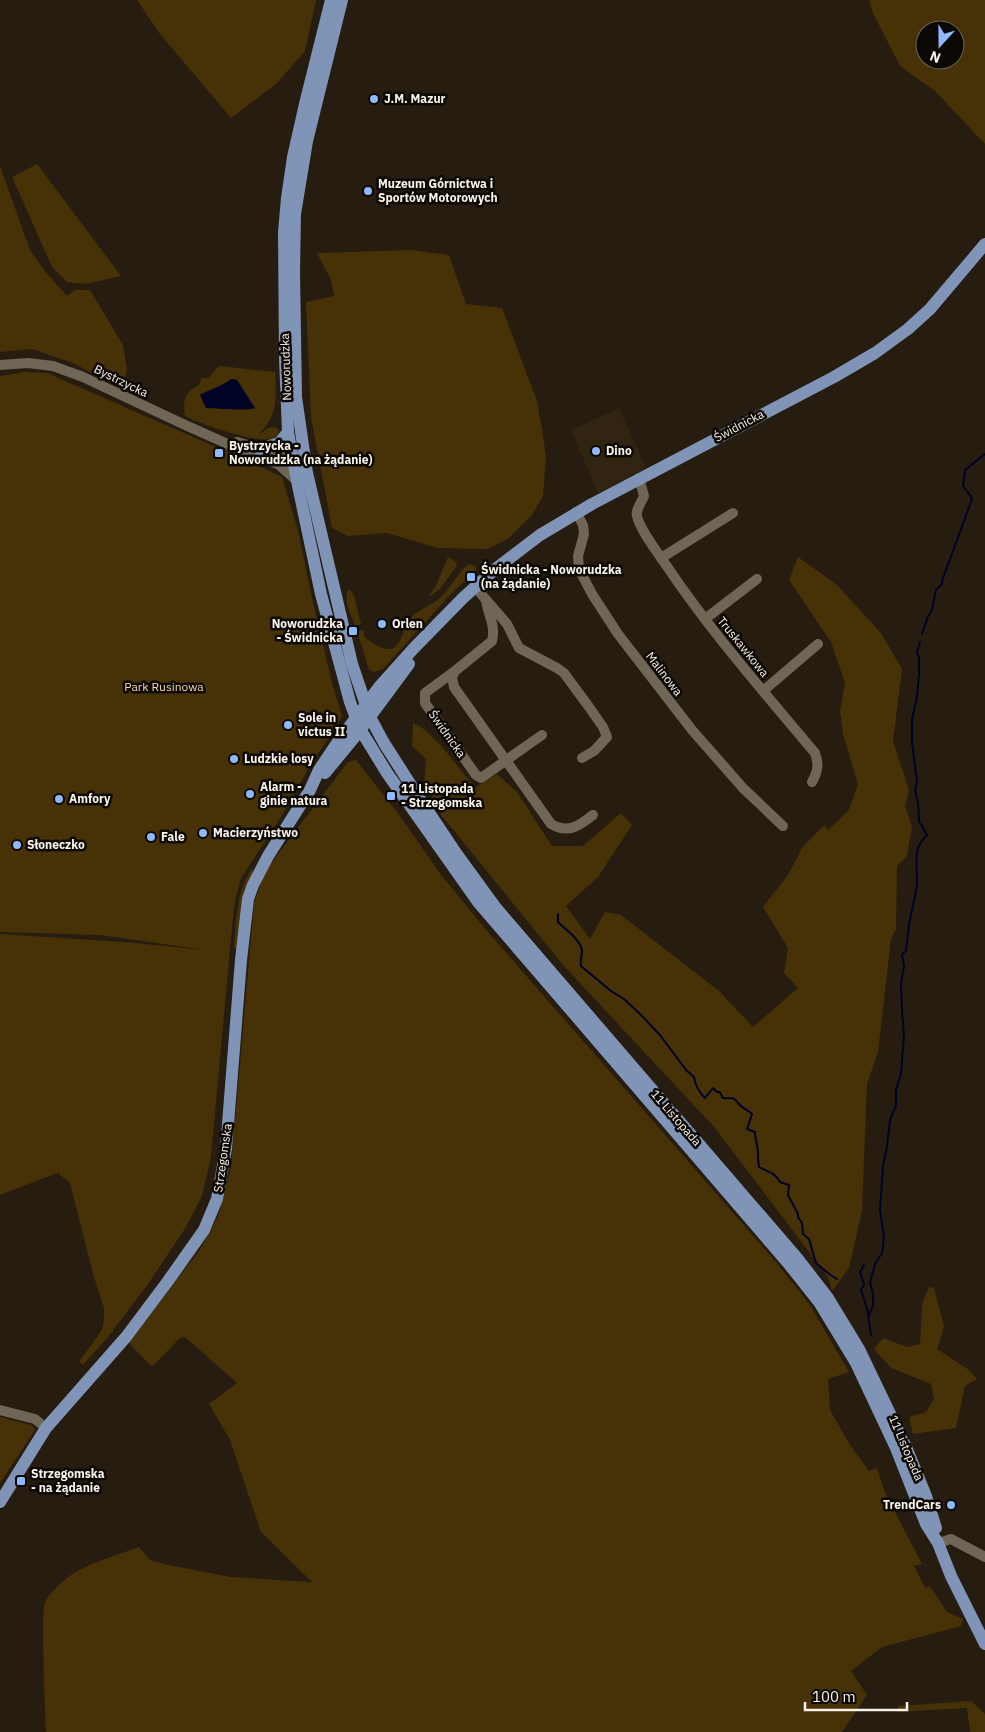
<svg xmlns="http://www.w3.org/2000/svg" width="985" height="1732" font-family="'IBM Plex Sans',sans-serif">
  <rect width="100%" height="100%" fill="#261d10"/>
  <path fill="#312511" d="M619,408L646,468L598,493L571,430Z"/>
  <g fill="#473107" fill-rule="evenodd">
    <path d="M137,0H316L305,51L276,84L231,118L160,34Z"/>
    <path d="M869,0H985V144L935,91L900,66L872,11ZM925,30H955V60H925Z"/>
    <path d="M37,164L121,276L85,284L67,282L52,267L12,177Z"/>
    <path d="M0,166L30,250L44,270L67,296L75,290H90L123,345L127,370L122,388L73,363L32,349L0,352Z"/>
    <path d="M411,250L449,255L466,304L502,308L537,401L542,429L546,457L543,496L532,515L509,538L488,549L437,548L387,533L348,536L332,528L311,417L306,302L334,296L331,280L317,253Z"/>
    <path d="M220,366L275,372C276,400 279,414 258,435L268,428L275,427L279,430C279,431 276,437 275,437C264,447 198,423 185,416C183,403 183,392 198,386L202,378H209L216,369ZM231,379L237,380L255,409C238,411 223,408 206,408L200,394C210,389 223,386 231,379Z"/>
    <path d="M24,372L47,373L225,451L224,448L246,456L244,458L240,457L282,477L298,530L312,598L332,683L342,716L337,726L311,764L281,817L241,878L235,901L232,927L211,1157L202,1196L186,1227L146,1287L107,1338L83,1365L79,1362L81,1359L102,1330L104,1319V1308L93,1274L70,1183L59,1174L60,1172L0,1195V934L124,942L206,950L100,935L0,932V376Z"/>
    <path d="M448,557L455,561L457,566L439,590L430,596L429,595L435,588Z"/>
    <path d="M798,557L836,584L881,633L902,669L893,741L909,790L905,806L912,826L907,856L897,866L896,929L891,939L878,1052L867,1084L862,1211L849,1268L832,1291L828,1277L715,1128L564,966L442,816L424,783L426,759L412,746L413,723C433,730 460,770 475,788L497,774L517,792L552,846H583L621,813L632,825L598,877L566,906L590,939L605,912L621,915L719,991L753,1027L798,988L784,973L788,948L763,907L788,875L802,848L824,825L828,830L849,810L858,784L843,734L840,711L845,683L831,642L789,580Z"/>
    <path d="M470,564L476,567V570L449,596L383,669L374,672L369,670L357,631L363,630L365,638C381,648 395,659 403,633C405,628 406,622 409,619C420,608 434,605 444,594C451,586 462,567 470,564Z"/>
    <path d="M348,589L352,592L354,595L361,624L355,626C351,612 343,604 348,589Z"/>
    <path d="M356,760L400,816L442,876L488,932L776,1262L810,1305L849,1372L828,1379L830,1410L848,1442L869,1471L877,1468L885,1493L922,1564L914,1566L925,1588L930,1586L947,1612L963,1619L961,1626L882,1647L851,1671L867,1695L842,1732H46C45,1715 41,1609 45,1602C65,1568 104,1560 139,1547L150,1560L168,1565L231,1577L312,1582L261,1532L230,1440L209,1404L237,1383L185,1337L180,1338L152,1367L130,1344V1341L199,1251L218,1217L231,1167L254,903L265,871L348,762Z"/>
    <path d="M252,869L254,873L237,948L234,949C236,922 236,891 252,869Z"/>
    <path d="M929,1287L934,1288L944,1327L937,1349L969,1370L977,1379L965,1386L956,1428L913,1434L909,1417L926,1412L934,1399L931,1384L891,1368L874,1349L883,1338L907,1347L920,1344L922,1304Z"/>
    <path d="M0,1417L31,1425L35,1430L0,1483Z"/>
    <path d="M971,1701L985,1714V1732H970L967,1708L897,1712L898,1706Z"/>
  </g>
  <path fill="#000226" d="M231,379L237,380L255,408C238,411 223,408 206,408L200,395C210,390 223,386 231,379Z"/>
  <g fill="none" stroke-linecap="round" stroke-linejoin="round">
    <g stroke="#000226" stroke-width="2">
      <path d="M922,634L928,616L932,610L936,590L942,584V581L971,502L972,498L963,486L965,470L985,454"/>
      <path d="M558,914V922C566,930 579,938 582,950C582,955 580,960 581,966L611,991L624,999L640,1014L660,1035L686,1070L694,1077C695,1085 699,1092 705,1098L713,1088L717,1092H720L723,1098C739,1098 732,1098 741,1106C745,1110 749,1110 752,1114L747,1129L755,1132C755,1139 758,1146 758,1153C758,1158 758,1162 759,1167C767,1172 775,1172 780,1182L789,1185L788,1195L798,1214V1217L802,1223L803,1234L809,1239L816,1263L829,1274L837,1279"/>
      <path d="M864,1265L860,1272L864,1284L861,1290L867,1308L871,1335"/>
      <path d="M869,1316L873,1305V1293L870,1283L875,1264L882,1253L884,1237L880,1210L883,1166L887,1147L890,1120L896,1105V1089L901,1074L904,1036L902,1010L901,983L904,966L902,954L906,951C907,942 908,934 909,925C911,911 916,897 917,883C917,871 915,859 918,848C920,843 923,839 927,835L919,821L918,802L915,791L917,782L912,742V719L917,697L919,674V658L917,652L920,642"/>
    </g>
    <g stroke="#706656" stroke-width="10">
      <path d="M0,365L28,363L53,366L83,377L183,424L250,454L278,464L297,481"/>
      <path d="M237,442L294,459L298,464"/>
      <path d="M639,478L644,496C642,502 635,510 637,516C640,530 658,553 666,565C711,632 764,692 815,753C819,764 818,771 812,782"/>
      <path d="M576,512L583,525L584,534L578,556L579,569L592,594L618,634L692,730L743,788L783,826"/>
      <path d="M661,558L733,513"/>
      <path d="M475,587L507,624L519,648L557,668L564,673L589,707L603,727L607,737L594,751L582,758"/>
      <path d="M486,600C488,615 496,626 492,641L455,671L452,677L454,687L551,824C568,834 579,826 593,815"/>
      <path d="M705,619L757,579"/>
      <path d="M455,671L425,693V703L476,775L481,778L542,735"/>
      <path d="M763,691L818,644"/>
      <path d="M0,1410L35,1419L46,1428"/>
      <path d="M938,1543L951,1539L985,1557"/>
    </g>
    <g stroke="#8094b7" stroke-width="12">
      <path d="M331,0L305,104L293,157L287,198L284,232L285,357L288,432L297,481L321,594L350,702L360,729L387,773L478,902L788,1263L819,1302L856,1363L896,1448L926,1524L938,1543L951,1576L985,1644"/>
      <path d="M342,0L307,141L295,214L294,272L296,397L307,473L352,664L370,717L384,743L416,793L456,853L496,908L797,1258L828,1298L859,1349L906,1447L926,1496L936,1528"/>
      <path d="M260,449L279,443L288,432"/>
      <path d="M325,773L358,733L409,664"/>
      <path d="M0,1502L46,1428L126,1337L168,1281L204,1230L217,1199L226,1149L241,960L248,899L253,885L268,856L310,790L319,770L337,743L379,687L414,648L463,598L494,570L540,535L592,504L834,377L875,353L908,329L930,309L985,244"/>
    </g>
  </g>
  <g fill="#90b8fd" stroke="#0c0804" stroke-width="2">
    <circle cx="374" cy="99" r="5"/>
    <circle cx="368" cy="191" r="5"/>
    <circle cx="596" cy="451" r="5"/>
    <rect x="214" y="448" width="10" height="10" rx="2.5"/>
    <rect x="466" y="572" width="10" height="10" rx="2.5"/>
    <circle cx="382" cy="624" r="5"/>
    <rect x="348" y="626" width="10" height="10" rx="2.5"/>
    <circle cx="288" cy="725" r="5"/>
    <circle cx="234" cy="759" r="5"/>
    <circle cx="250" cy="794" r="5"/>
    <rect x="386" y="791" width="10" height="10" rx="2.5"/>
    <circle cx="59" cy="799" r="5"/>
    <circle cx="203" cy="833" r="5"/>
    <circle cx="151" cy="837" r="5"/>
    <circle cx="17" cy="845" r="5"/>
    <rect x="16" y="1476" width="10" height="10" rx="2.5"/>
    <circle cx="951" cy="1505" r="5"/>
  </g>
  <g text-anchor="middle" stroke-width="5" stroke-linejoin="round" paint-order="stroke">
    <g font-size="12" font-weight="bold" fill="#faf4eb" stroke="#0c0804" text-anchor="start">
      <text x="384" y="103">J.M. Mazur</text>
      <text x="378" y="188">Muzeum Górnictwa i<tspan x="378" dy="14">Sportów Motorowych</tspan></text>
      <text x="229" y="450">Bystrzycka -<tspan x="229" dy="14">Noworudzka (na żądanie)</tspan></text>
      <text x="606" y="455">Dino</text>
      <text x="481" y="574">Świdnicka - Noworudzka<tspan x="481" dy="14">(na żądanie)</tspan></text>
      <text x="343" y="628" text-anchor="end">Noworudzka<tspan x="343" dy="14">- Świdnicka</tspan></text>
      <text x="392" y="628">Orlen</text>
      <text x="298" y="722">Sole in<tspan x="298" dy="14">victus II</tspan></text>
      <text x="244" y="763">Ludzkie losy</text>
      <text x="260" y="791">Alarm -<tspan x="260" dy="14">ginie natura</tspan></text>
      <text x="401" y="793">11 Listopada<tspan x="401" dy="14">- Strzegomska</tspan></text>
      <text x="69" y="803">Amfory</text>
      <text x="213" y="837">Macierzyństwo</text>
      <text x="161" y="841">Fale</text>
      <text x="27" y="849">Słoneczko</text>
      <text x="31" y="1478">Strzegomska<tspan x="31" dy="14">- na żądanie</tspan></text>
      <text x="941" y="1509" text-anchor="end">TrendCars</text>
    </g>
    <g font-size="12" fill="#faf4eb" stroke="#0c0804">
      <text transform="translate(286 367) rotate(-92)" y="4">Noworudzka</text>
      <text transform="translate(121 381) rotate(26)" y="4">Bystrzycka</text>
      <text transform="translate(739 426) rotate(-28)" y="4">Świdnicka</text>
      <text transform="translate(743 647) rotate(51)" y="4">Truskawkowa</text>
      <text transform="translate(664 674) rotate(53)" y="4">Malinowa</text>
      <text transform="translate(447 734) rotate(55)" y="4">Świdnicka</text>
      <text transform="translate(676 1118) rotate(49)" y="4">11 Listopada</text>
      <text transform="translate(223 1158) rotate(-82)" y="4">Strzegomska</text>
      <text transform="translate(906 1448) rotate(67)" y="4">11 Listopada</text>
    </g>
    <g font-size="12" fill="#f8dbaf" stroke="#0c0804">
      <text x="164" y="691">Park Rusinowa</text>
    </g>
  </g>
  <g transform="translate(940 45) rotate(201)"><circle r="24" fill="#0c0804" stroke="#6b6660"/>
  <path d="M0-4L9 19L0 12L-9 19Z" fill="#90b8fd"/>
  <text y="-8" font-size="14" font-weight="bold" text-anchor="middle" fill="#faf4eb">N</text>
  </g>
  <path d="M805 1702v8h102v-8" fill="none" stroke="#faf4eb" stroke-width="2.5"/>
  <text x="812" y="1702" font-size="15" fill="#faf4eb" stroke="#0c0804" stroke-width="4" paint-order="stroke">100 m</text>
</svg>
